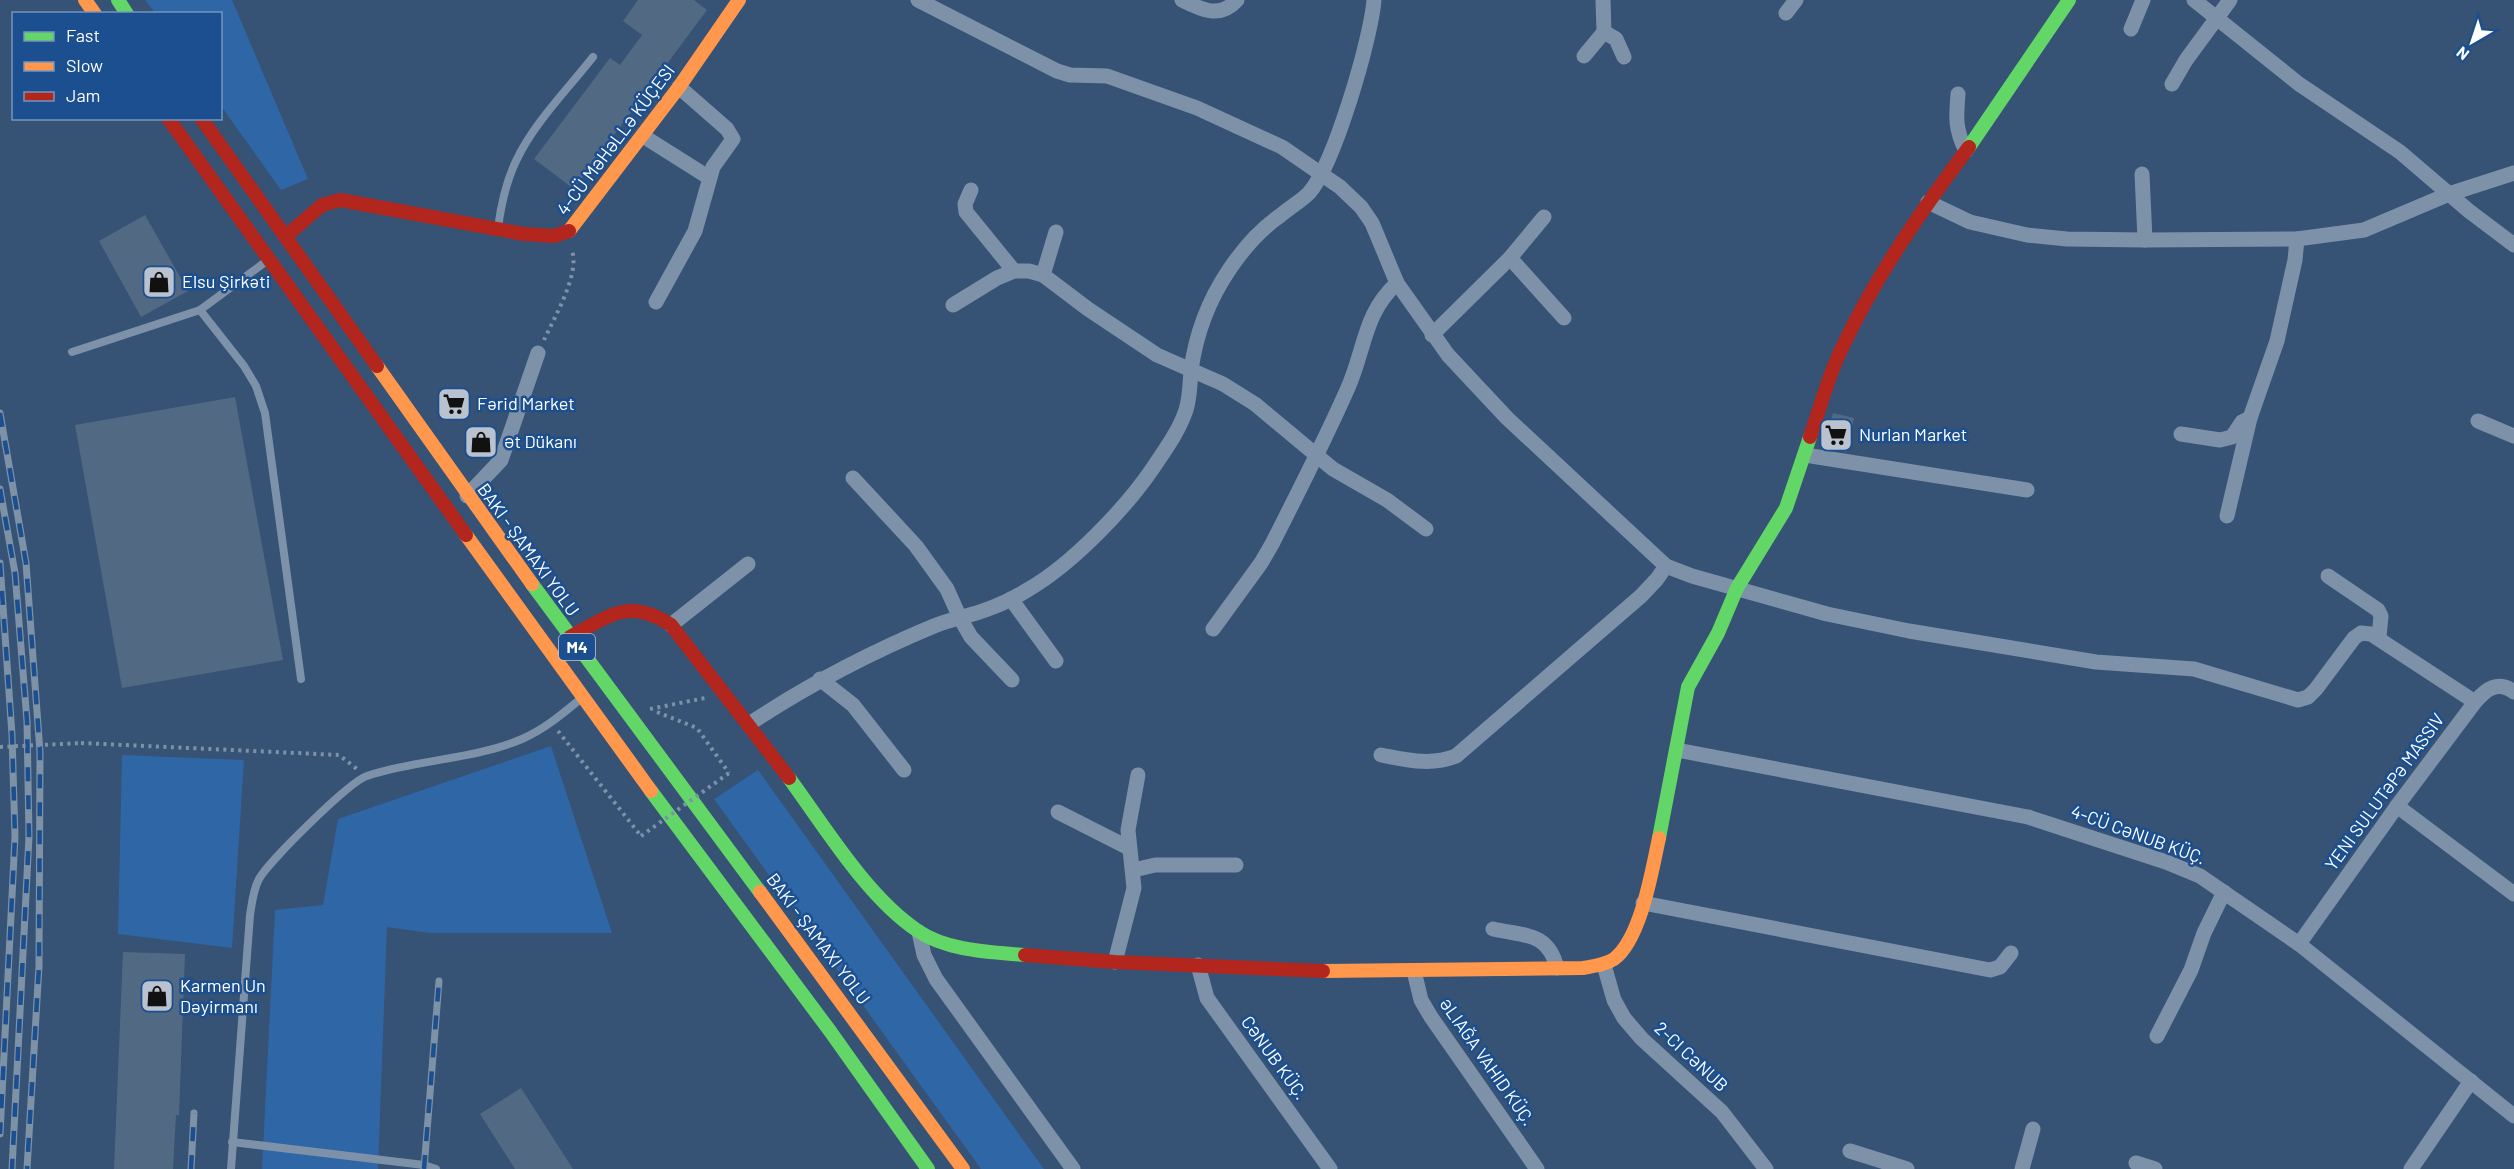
<svg xmlns="http://www.w3.org/2000/svg" width="2514" height="1169" font-family="Barlow,sans-serif">
  <rect width="100%" height="100%" fill="#365274"/>
  <g fill="#2f66a5">
    <path d="M145,0H232L308,179L281,190L221,106L220,14L155,13Z"/>
    <path d="M551,746L612,933H429L387,927L378,1169H262L275,910L323,905L338,819Z"/>
    <path d="M122,755L244,760L232,948L118,934Z"/>
    <path d="M758,770L1044,1169H981L714,799Z"/>
  </g>
  <g fill="#526984">
    <path d="M638,0H694L707,10L574,189L534,159L610,58L620,65L642,35L623,21Z"/>
    <path d="M145,215L188,291L141,317L99,241Z"/>
    <path d="M235,397L283,660L122,688L75,425Z"/>
    <path d="M1833,413L1854,418L1847,452L1823,447Z"/>
    <path d="M123,952L185,954L179,1115H176L173,1169H114Z"/>
    <path d="M521,1088L573,1169H515L480,1114Z"/>
  </g>
  <g fill="none" stroke-linecap="round" stroke-linejoin="round">
    <g stroke="#7d92a8" stroke-width="4" stroke-dasharray="3 4.5" stroke-linecap="butt">
      <path d="M544,340C554,318 580,274 572,251"/>
      <path d="M650,709L705,698"/>
      <path d="M657,712L697,728L729,773"/>
      <path d="M558,731L641,836"/>
      <path d="M81,743L339,755L357,769"/>
    </g>
    <g stroke="#7d92a8" stroke-width="8">
      <path d="M498,228C501,205 506,182 516,161C534,123 567,90 593,57"/>
      <path d="M200,310L244,366L256,386L265,413L301,679"/>
      <path d="M72,352L200,310L264,263"/>
      <path d="M232,1142L424,1165L436,1169"/>
      <path d="M231,1169L250,915C252,903 253,890 259,879C268,862 350,781 367,776C417,759 473,760 522,739C543,730 561,715 578,701"/>
    </g>
    <g stroke="#7d92a8" stroke-width="15">
      <path d="M918,0L1057,71L1070,75L1107,76L1197,108L1282,147L1340,187L1361,207L1372,223L1397,283L1448,355L1507,418L1666,566L1692,576L1827,614L1909,631L2096,662L2194,669L2298,700L2308,697L2316,689L2354,638L2361,633L2371,634L2475,702"/>
      <path d="M1182,0C1202,10 1220,19 1237,0"/>
      <path d="M1603,0L1604,32L1616,39L1624,57"/>
      <path d="M2194,0L2299,84L2400,152L2469,211L2514,245"/>
      <path d="M1786,13L1796,0"/>
      <path d="M2131,29L2143,0"/>
      <path d="M1584,56L1604,32"/>
      <path d="M2172,84L2186,60L2230,0"/>
      <path d="M1958,94C1956,118 1955,129 1966,151"/>
      <path d="M643,136L708,177"/>
      <path d="M2142,174L2145,240"/>
      <path d="M971,190L965,204L966,212L1014,271"/>
      <path d="M1928,202L1970,222L2027,235L2067,239L2145,240L2297,239L2364,230L2449,194L2514,173"/>
      <path d="M1510,258L1564,318"/>
      <path d="M1043,275L1056,232"/>
      <path d="M656,302L695,231L713,167L733,139L727,129L679,87"/>
      <path d="M953,305L997,278L1014,271H1029L1043,275L1088,309L1157,355L1223,384L1255,404L1333,469L1387,500L1426,529"/>
      <path d="M1432,335L1510,258L1544,217"/>
      <path d="M2478,421L2514,436"/>
      <path d="M2181,434L2220,440L2232,437L2242,422L2250,418"/>
      <path d="M1805,455L2027,490"/>
      <path d="M853,478L916,546L947,589L960,618L971,637L1012,680"/>
      <path d="M467,496L501,460L538,353"/>
      <path d="M2227,516L2250,418L2277,341L2295,260L2297,239"/>
      <path d="M2328,576L2378,610L2381,616L2379,637"/>
      <path d="M1011,599L1056,661"/>
      <path d="M671,625L748,564"/>
      <path d="M1213,629L1261,563L1272,544C1298,493 1324,442 1347,390C1365,351 1363,314 1397,283"/>
      <path d="M820,679L853,705L904,770"/>
      <path d="M749,724C808,685 869,653 934,626C951,619 970,616 988,609C1002,604 1016,597 1029,589C1072,564 1125,509 1153,468C1165,450 1179,431 1186,410C1190,397 1190,383 1191,370C1196,334 1208,301 1229,270C1243,249 1259,230 1281,215C1290,207 1300,202 1309,193C1334,165 1371,39 1374,0"/>
      <path d="M1677,750L2028,817L2166,862L2200,876L2299,944L2514,1116"/>
      <path d="M1381,755C1408,760 1430,766 1456,756L1641,596L1657,579L1666,566"/>
      <path d="M2397,806L2514,894"/>
      <path d="M1058,812L1129,848"/>
      <path d="M1134,870L1155,865H1236"/>
      <path d="M1643,903L1990,970L2000,967L2011,953"/>
      <path d="M1493,929C1525,936 1548,932 1557,968"/>
      <path d="M919,932L924,955L936,979L1073,1169"/>
      <path d="M2299,944L2397,806L2475,702C2486,689 2498,680 2514,692"/>
      <path d="M1115,962L1134,888L1128,830L1138,775"/>
      <path d="M1198,965L1207,998L1330,1169"/>
      <path d="M1604,965L1614,1000L1624,1018L1642,1039L1722,1112L1766,1169"/>
      <path d="M1414,971L1421,1000L1431,1017L1537,1169"/>
      <path d="M2157,1036L2191,970L2204,933L2224,892"/>
      <path d="M1850,1151L1907,1169"/>
      <path d="M2136,1163L2155,1169"/>
      <path d="M2022,1169L2033,1129"/>
      <path d="M2411,1169L2471,1081"/>
    </g>
    <g stroke="#63d668" stroke-width="14">
      <path d="M118,0L127,14"/>
      <path d="M1969,147L2069,0"/>
      <path d="M532,584L760,892"/>
      <path d="M789,778C825,827 867,897 918,931C947,951 992,952 1025,955"/>
      <path d="M651,791L830,1031L928,1169"/>
      <path d="M1659,838L1688,687L1718,633L1737,588L1786,508L1810,437"/>
    </g>
    <g stroke="#ff974d" stroke-width="14">
      <path d="M85,0L95,14"/>
      <path d="M569,231L679,87L739,0"/>
      <path d="M377,366L532,584"/>
      <path d="M466,535L651,791"/>
      <path d="M760,892L963,1169"/>
      <path d="M1323,971L1583,968C1594,966 1605,965 1614,959C1641,939 1652,870 1659,838"/>
    </g>
    <g stroke="#b3261e" stroke-width="14">
      <path d="M168,118L466,535"/>
      <path d="M201,118L377,366"/>
      <path d="M285,237L322,205L340,200L524,234L554,236L569,231"/>
      <path d="M1810,437C1820,408 1828,377 1841,350C1875,277 1921,211 1969,147"/>
      <path d="M570,637C609,616 629,597 671,625L789,778"/>
      <path d="M1025,955L1115,962L1323,971"/>
    </g>
    <defs>
      <g id="rail">
        <path d="M0,413L26,563L40,752L39,966L27,1169"/>
        <path d="M0,489L15,573L27,721L29,836L12,1169"/>
        <path d="M0,563L12,735L15,837L0,1134"/>
        <path d="M191,1169L194,1113"/>
        <path d="M424,1169L439,981"/>
      </g>
    </defs>
    <use href="#rail" stroke="#7e92a7" stroke-width="7"/>
    <use href="#rail" stroke="#1b4f8f" stroke-width="4.5" stroke-dasharray="14" stroke-linecap="butt"/>
    <g stroke="#7d92a8" stroke-width="4" stroke-dasharray="3 4.5" stroke-linecap="butt">
      <path d="M0,747L81,743"/>
      <path d="M641,836L729,773"/>
    </g>
  </g>
  <defs>
    <symbol id="shop-square" viewBox="-11 -11 22 22"><rect x="-9" y="-9" width="18" height="18" rx="4" fill="#b9c2ce" stroke="#1b4f8f"/><path d="M-5-2.5h2.3a2.7 3.5 0 0 1 5.4 0H5L5.5 6h-11ZM-1.5-2.5h3a1.5 2.3 0 0 0-3 0Z" fill="#111"/></symbol>
    <symbol id="supermarket-square" viewBox="-11 -11 22 22"><rect x="-9" y="-9" width="18" height="18" rx="4" fill="#b9c2ce" stroke="#1b4f8f"/><path d="M-6-5.5h2.5l.6 2H6L4.5 2H-2.5L-4.4-4H-6ZM-1.5 3.2a1.3 1.3 0 1 0 .1 0ZM3 3.2a1.3 1.3 0 1 0 .1 0Z" fill="#111"/></symbol>
  </defs>
  <g fill-rule="evenodd">
    <use href="#shop-square" x="140" y="263" width="38" height="38"/>
    <use href="#supermarket-square" x="435" y="385" width="38" height="38"/>
    <use href="#supermarket-square" x="1817" y="416" width="38" height="38"/>
    <use href="#shop-square" x="462" y="423" width="38" height="38"/>
    <use href="#shop-square" x="138" y="977" width="38" height="38"/>
  </g>
  <g text-anchor="middle" stroke-width="5" stroke-linejoin="round" paint-order="stroke">
    <rect fill="#1b4f8f" stroke="#bbcadd" stroke-width="1.5" x="559" y="634" width="36" height="26" rx="4.5"/>
    <g font-size="16" font-weight="bold" fill="#fff">
      <text x="577" y="653">M4</text>
    </g>
    <g font-size="18" fill="#fff" stroke="#1b4f8f">
      <text transform="translate(616 140) rotate(-53)" y="6">4-CÜ MƏHƏLLƏ KÜÇESI</text>
      <text transform="translate(528 550) rotate(54)" y="6">BAKI - ŞAMAXI YOLU</text>
      <text transform="translate(2385 792) rotate(-54)" y="6">YENI SULUTƏPƏ MASSIV</text>
      <text transform="translate(2138 835) rotate(20)" y="6">4-CÜ CƏNUB KÜÇ.</text>
      <text transform="translate(818 939) rotate(53)" y="6">BAKI - ŞAMAXI YOLU</text>
      <text transform="translate(1691 1057) rotate(43)" y="6">2-CI CƏNUB</text>
      <text transform="translate(1274 1058) rotate(54)" y="6">CƏNUB KÜÇ.</text>
      <text transform="translate(1487 1062) rotate(55)" y="6">ƏLIAĞA VAHID KÜÇ.</text>
    </g>
    <g font-size="18" fill="#fff" stroke="#1b4f8f" text-anchor="start">
      <text x="182" y="288">Elsu Şirkəti</text>
      <text x="477" y="410">Fərid Market</text>
      <text x="1859" y="441">Nurlan Market</text>
      <text x="504" y="448">Ət Dükanı</text>
      <text x="180" y="992">Karmen Un<tspan x="180" dy="21">Dəyirmanı</tspan></text>
    </g>
  </g>
  <rect x="12" y="12" width="210" height="108" fill="#1b4f8f" stroke="#7695bc" stroke-width="1.5"/>
  <rect x="24" y="32" width="30" height="9" fill="#63d668" stroke="#7695bc" stroke-width="1.5"/>
  <text x="66" y="42" font-size="18" fill="#ffffff">Fast</text>
  <rect x="24" y="62" width="30" height="9" fill="#ff974d" stroke="#7695bc" stroke-width="1.5"/>
  <text x="66" y="72" font-size="18" fill="#ffffff">Slow</text>
  <rect x="24" y="92" width="30" height="9" fill="#b3261e" stroke="#7695bc" stroke-width="1.5"/>
  <text x="66" y="102" font-size="18" fill="#ffffff">Jam</text>
  <g transform="translate(2472 42) rotate(219)" stroke="#1b4f8f" stroke-width="4.5" paint-order="stroke">
  <path d="M0-4.5L10 22L0 15L-10 22Z" fill="#ffffff"/>
  <text y="-9" font-size="16" font-weight="bold" text-anchor="middle" fill="#ffffff">N</text>
  </g>
</svg>
